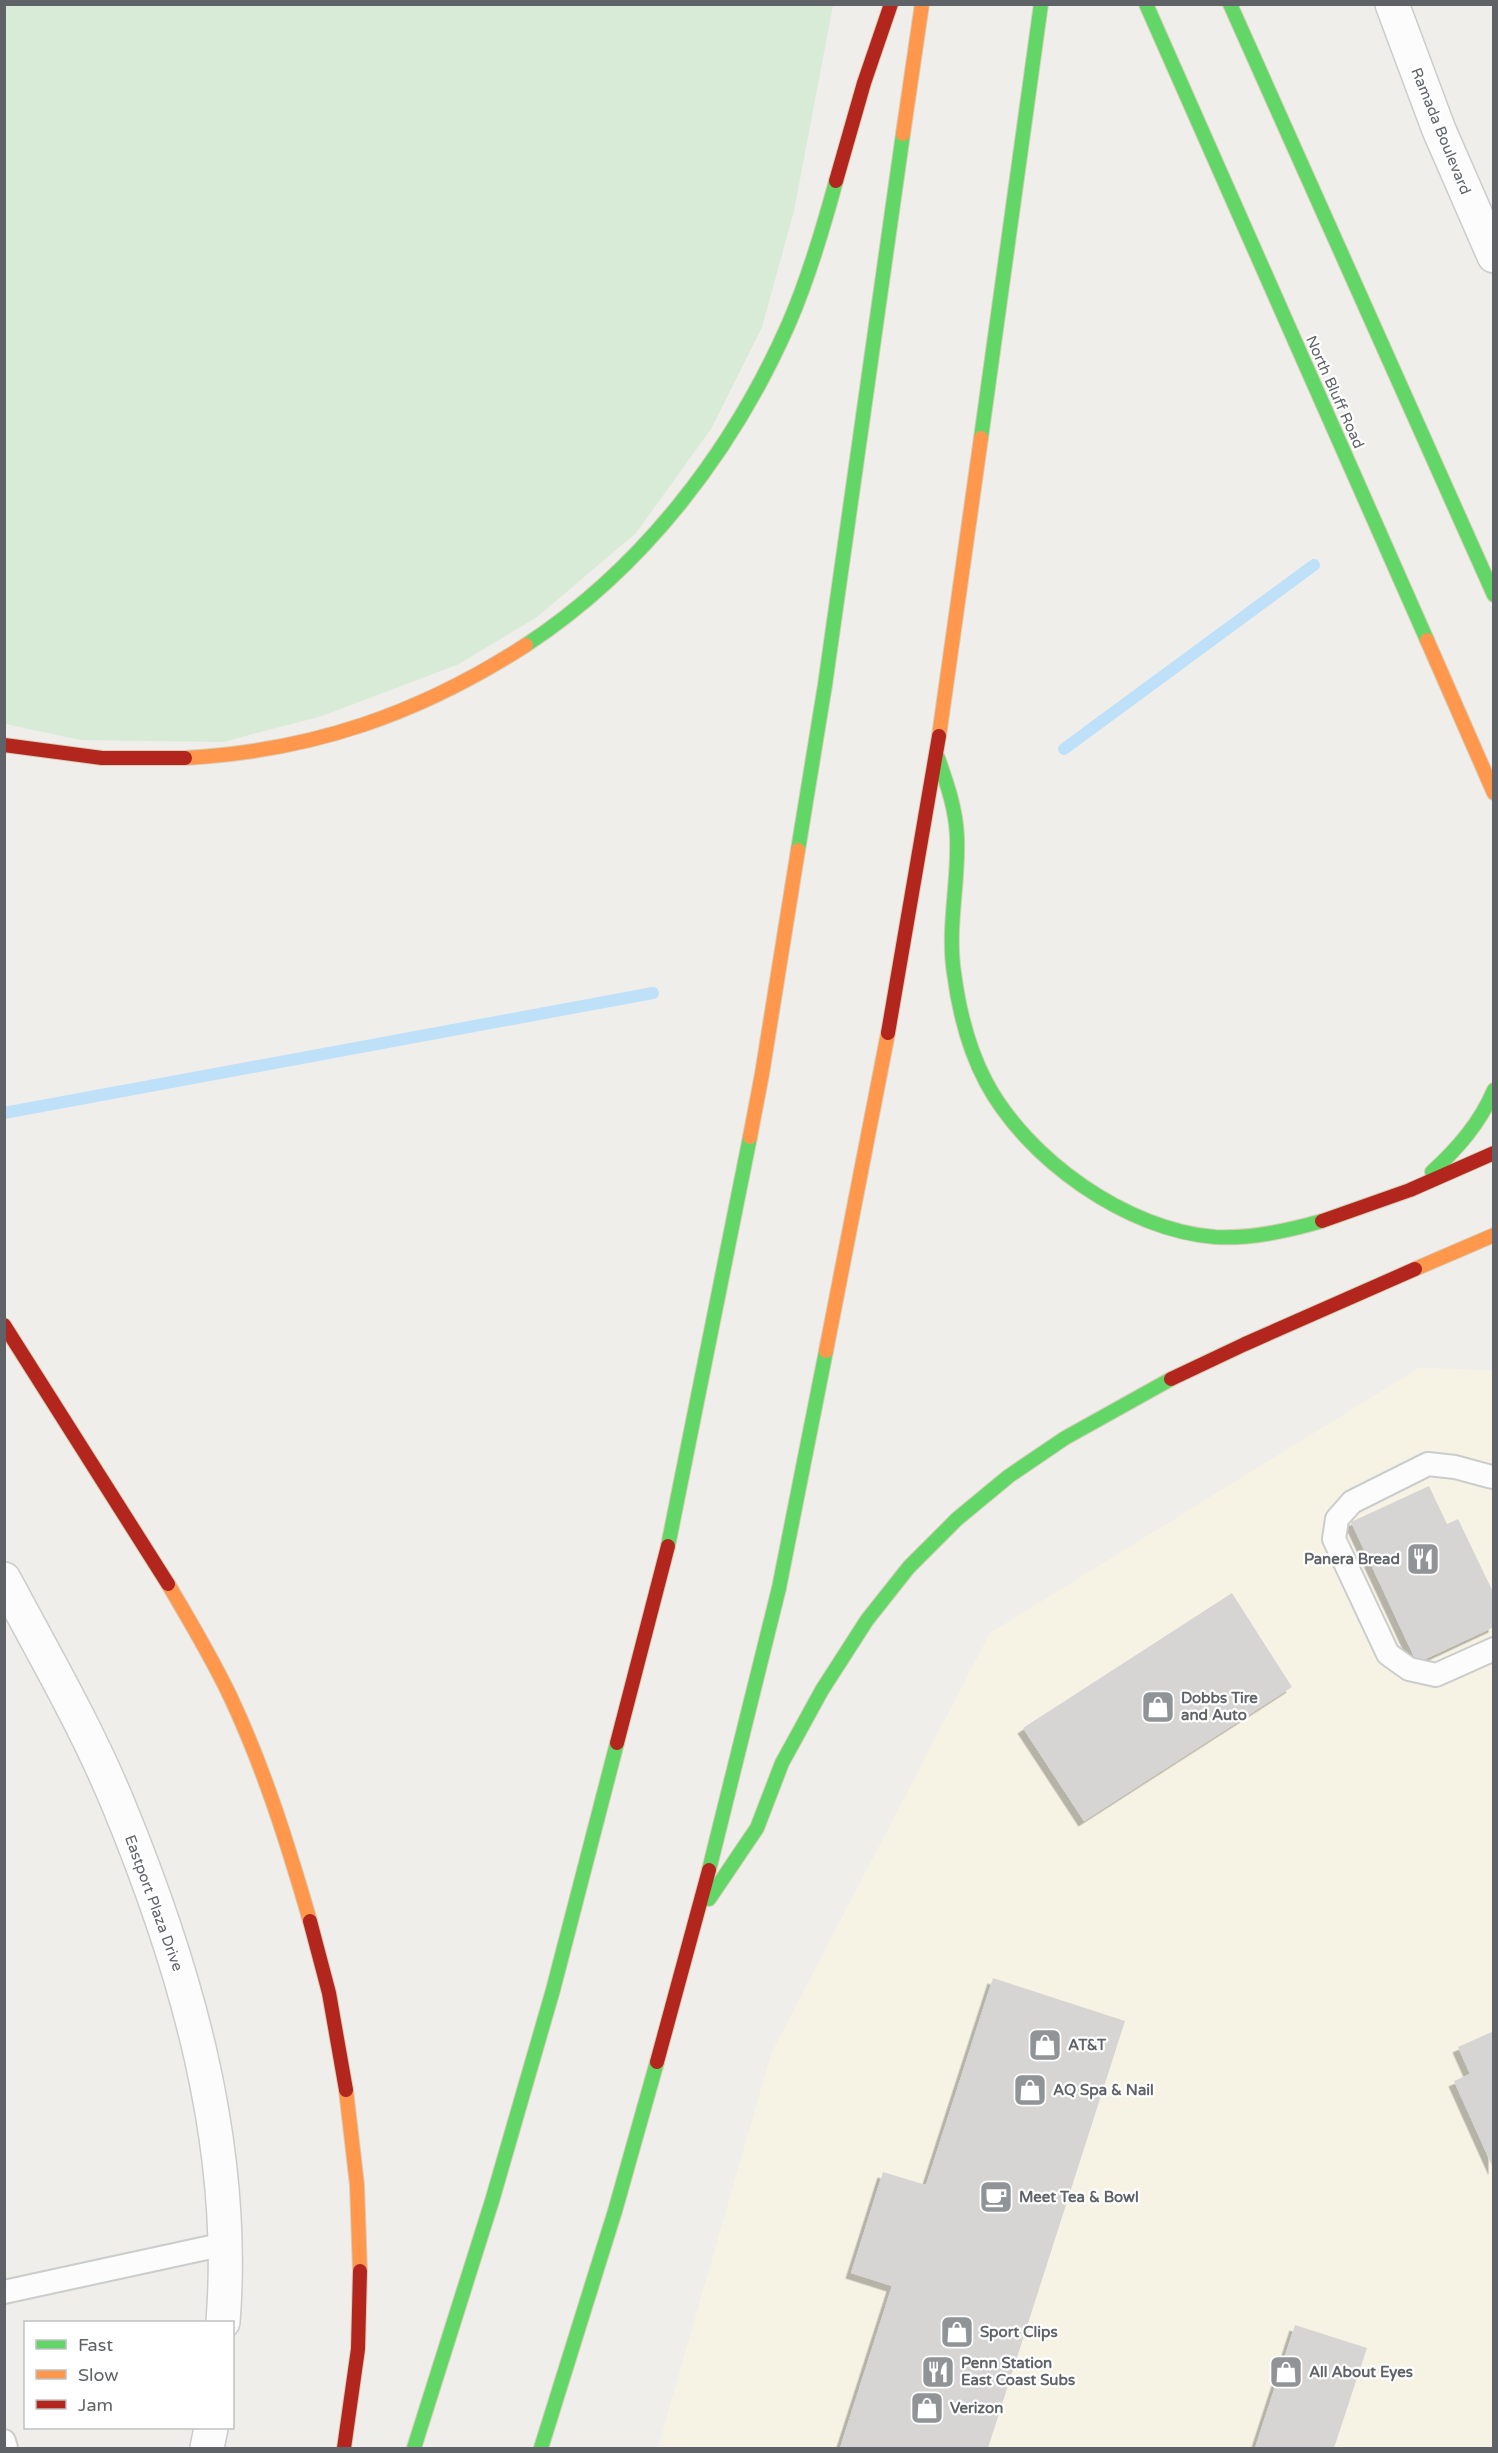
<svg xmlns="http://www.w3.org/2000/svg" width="1498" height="2453" font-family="'Varela Round',sans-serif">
  <defs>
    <filter id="shadow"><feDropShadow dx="-5.5" dy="5.5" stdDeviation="0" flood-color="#0004"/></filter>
  </defs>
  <rect width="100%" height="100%" fill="#efeeea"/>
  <path fill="#f7f3e4" d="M1419,1368L1493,1370V2448H658L771,2054L990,1633Z"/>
  <path fill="#d8ebd6" d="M5,5H833L794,211L762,327L711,429L636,533L537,617L459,664L322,716L223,742L81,740L5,724Z"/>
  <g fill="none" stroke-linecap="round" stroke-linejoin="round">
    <g stroke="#bfe0f9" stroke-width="12">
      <path d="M1064,749L1314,565"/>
      <path d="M4,1113L653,993"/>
    </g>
  </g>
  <g fill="#d6d5d3" filter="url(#shadow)">
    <path d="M1429,1486L1447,1524L1458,1519L1494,1594V1627L1417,1663L1351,1522Z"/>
    <path d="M1232,1593L1292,1687L1084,1821L1023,1728Z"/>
    <path d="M993,1978L1125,2021L988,2448H840L892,2286L851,2273L883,2172L926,2185Z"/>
    <path d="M1494,2031V2170L1454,2081L1470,2074L1458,2047Z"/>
    <path d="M1295,2325L1367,2348L1334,2448H1255Z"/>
  </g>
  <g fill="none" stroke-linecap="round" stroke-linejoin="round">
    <defs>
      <g id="lane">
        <path d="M1492,1477L1455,1467L1428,1464L1352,1502L1337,1519L1334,1539L1388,1654L1409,1669L1436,1675L1494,1649"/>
        <path d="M4,2292L225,2244"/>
        <path d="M4,2441L6,2448"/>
      </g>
      <g id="street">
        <path d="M1392,4L1439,130L1494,256"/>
        <path d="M4,1579C44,1654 87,1728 119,1806C186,1969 237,2144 223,2322"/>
        <path d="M207,2448L211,2428"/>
      </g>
      <g id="fast">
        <path d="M1146,4L1427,640"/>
        <path d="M1230,4L1494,595"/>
        <path d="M981,438L1041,4"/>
        <path d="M526,645C643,568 733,451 789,323C809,277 823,229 836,181"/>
        <path d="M938,758C947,784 956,809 957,837C959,883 947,927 954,973C959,1011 968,1048 986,1082C1027,1159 1126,1230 1215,1237C1251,1239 1287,1231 1322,1221"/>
        <path d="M798,850L825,685L903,134"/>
        <path d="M1432,1172C1458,1148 1480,1123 1494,1090"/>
        <path d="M668,1546L750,1137"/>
        <path d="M709,1870L779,1588L826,1351"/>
        <path d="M709,1899L757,1828L782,1763L822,1690L867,1620L909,1567L957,1519L1009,1476L1065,1438L1171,1379"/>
        <path d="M414,2448L492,2201L553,1990L617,1743"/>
        <path d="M541,2448L615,2211L657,2062"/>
      </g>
      <g id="slow">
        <path d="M903,134L922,4"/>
        <path d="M1427,640L1494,793"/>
        <path d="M939,736L981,438"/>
        <path d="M185,758C312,751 419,714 526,645"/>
        <path d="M750,1137L762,1074L798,850"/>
        <path d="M1415,1269L1494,1235"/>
        <path d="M826,1351L888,1033"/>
        <path d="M168,1584C190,1621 212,1658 230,1696C264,1768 288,1845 310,1921"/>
        <path d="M346,2090L357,2185L360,2271"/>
      </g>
      <g id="jam">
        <path d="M836,181L864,83L891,4"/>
        <path d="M4,745L102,758H185"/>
        <path d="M888,1033L939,736"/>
        <path d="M1322,1221L1410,1190L1494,1153"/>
        <path d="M4,1325L168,1584"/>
        <path d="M1171,1379L1245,1344L1415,1269"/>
        <path d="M617,1743L668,1546"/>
        <path d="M310,1921L329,1993L346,2090"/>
        <path d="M657,2062L709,1870"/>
        <path d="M344,2448L358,2349L360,2271"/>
      </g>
    </defs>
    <use href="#lane" stroke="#cbcccc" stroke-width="26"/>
    <use href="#street" stroke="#cbcccc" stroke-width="36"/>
    <use href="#fast" stroke="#d7ceb8" stroke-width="16"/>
    <use href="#slow" stroke="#d7ceb8" stroke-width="16"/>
    <use href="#jam" stroke="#d7ceb8" stroke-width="16"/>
    <use href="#lane" stroke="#fdfcfc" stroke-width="22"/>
    <use href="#street" stroke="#fdfcfc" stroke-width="33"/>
    <use href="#fast" stroke="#63d668" stroke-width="14"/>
    <use href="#slow" stroke="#ff974d" stroke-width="14"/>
    <use href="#jam" stroke="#b3261e" stroke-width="14"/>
  </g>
  <defs>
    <symbol id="restaurant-square" viewBox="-11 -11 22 22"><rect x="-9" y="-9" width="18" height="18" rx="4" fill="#919496" stroke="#fff"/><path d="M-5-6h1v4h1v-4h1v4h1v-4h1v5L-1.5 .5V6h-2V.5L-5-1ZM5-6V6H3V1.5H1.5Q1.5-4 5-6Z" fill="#fff"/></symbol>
    <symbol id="shop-square" viewBox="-11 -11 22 22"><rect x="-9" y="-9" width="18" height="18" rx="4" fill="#919496" stroke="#fff"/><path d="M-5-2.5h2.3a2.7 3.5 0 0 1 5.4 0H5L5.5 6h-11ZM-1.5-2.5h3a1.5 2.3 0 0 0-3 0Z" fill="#fff"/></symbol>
    <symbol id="cafe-square" viewBox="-11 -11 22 22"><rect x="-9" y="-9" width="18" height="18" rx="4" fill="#919496" stroke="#fff"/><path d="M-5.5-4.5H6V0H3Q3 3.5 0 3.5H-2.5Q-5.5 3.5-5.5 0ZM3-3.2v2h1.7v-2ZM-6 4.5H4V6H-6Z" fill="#fff"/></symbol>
  </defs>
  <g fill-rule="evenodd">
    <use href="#restaurant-square" x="1404" y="1540" width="38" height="38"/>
    <use href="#shop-square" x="1139" y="1688" width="38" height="38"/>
    <use href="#shop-square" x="1026" y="2026" width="38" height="38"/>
    <use href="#shop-square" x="1011" y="2071" width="38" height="38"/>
    <use href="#cafe-square" x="977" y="2178" width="38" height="38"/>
    <use href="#shop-square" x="938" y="2313" width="38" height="38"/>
    <use href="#restaurant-square" x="919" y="2353" width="38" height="38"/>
    <use href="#shop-square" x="1267" y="2353" width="38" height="38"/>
    <use href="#shop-square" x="908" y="2389" width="38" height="38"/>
  </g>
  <g text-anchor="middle" stroke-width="4.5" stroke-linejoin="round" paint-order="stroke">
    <g font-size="15" fill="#5f6368" stroke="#fff">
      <text transform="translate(1441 131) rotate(68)" y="5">Ramada Boulevard</text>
      <text transform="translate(1335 392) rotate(66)" y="5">North Bluff Road</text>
      <text transform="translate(154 1903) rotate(70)" y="5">Eastport Plaza Drive</text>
    </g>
    <g font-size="15" font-weight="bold" fill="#5f6368" stroke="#fff" text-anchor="start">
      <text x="1400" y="1564" text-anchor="end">Panera Bread</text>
      <text x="1181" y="1703">Dobbs Tire<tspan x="1181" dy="17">and Auto</tspan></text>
      <text x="1068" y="2050">AT&amp;T</text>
      <text x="1053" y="2095">AQ Spa &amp; Nail</text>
      <text x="1019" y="2202">Meet Tea &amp; Bowl</text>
      <text x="980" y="2337">Sport Clips</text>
      <text x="961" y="2368">Penn Station<tspan x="961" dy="17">East Coast Subs</tspan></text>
      <text x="1309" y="2377">All About Eyes</text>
      <text x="950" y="2413">Verizon</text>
    </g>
  </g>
  <rect width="1498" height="2453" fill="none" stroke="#5f6368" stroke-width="12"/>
  <rect x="24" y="2321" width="210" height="108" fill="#ffffff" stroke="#bfc1c3" stroke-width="1.5"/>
  <rect x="36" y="2340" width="30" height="9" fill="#63d668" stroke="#bfc1c3" stroke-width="1.5"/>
  <text x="78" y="2351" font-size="18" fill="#5f6368">Fast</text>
  <rect x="36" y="2370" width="30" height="9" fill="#ff974d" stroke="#bfc1c3" stroke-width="1.5"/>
  <text x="78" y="2381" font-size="18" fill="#5f6368">Slow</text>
  <rect x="36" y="2400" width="30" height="9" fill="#b3261e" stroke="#bfc1c3" stroke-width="1.5"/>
  <text x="78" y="2411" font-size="18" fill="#5f6368">Jam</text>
</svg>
